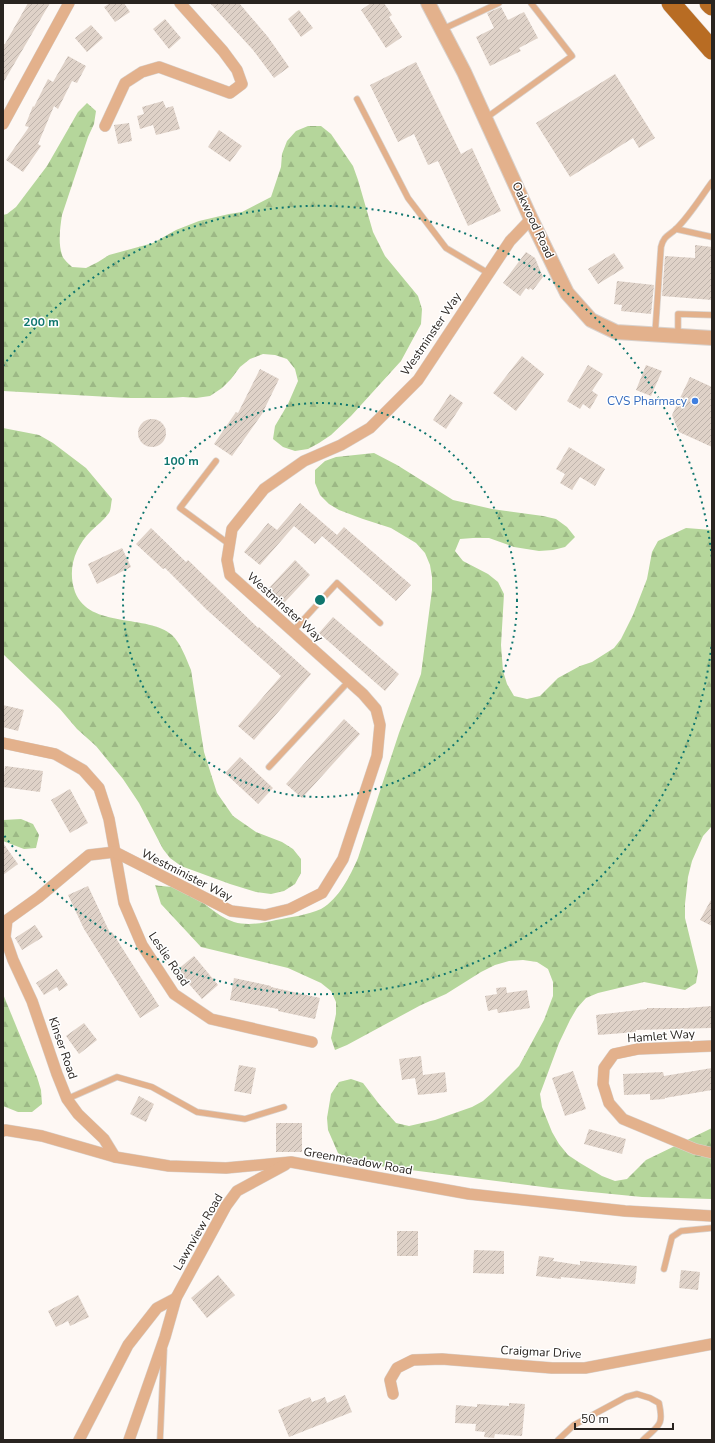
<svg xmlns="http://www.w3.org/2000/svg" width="715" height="1443" font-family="'Nunito Sans',sans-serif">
  <defs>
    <pattern id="forest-firs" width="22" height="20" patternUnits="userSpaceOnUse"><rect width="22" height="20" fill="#b5d69b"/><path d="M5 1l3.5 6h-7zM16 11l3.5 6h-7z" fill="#9cb885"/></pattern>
    <pattern id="building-hatch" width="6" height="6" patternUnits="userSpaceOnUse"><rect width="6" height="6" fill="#dfd2c8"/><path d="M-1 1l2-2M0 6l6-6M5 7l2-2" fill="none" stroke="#bfb4ac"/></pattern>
  </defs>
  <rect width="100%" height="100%" fill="#fef8f4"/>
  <g fill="url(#forest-firs)">
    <path d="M87,103L96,111L94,124L88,137L62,215C60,228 58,243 62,255C63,259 69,264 72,267L86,268L98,262L109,255L153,243L176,230L199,221L229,214L242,212L271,197L281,167L282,154L287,141L296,131L308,126H321L331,134L353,166L358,180L373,232L385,256L418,296L422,309L421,324L401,361L351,416L331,435L319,443L308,449L295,451L283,447L273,439L275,426L288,404L298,381L295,369L287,359L275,355L263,354L250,359L240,367L231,379L222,388L210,396L196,398L183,397L170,398H128L3,391V215L7,214L16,207L47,166L78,112Z"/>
    <path d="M3,428L39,435L53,443L86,468L112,499C111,503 111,510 109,513C104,520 97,525 91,531C75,547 67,569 75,592C89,629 149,614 172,635C181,644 186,658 191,670L204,752L217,793L233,816L256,832L282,842L293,849L301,859V873L295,884L284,891L271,894L256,892L230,884L181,866L170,858L163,849L139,803L123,779L96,746L77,729L60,709L3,654Z"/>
    <path d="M374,453L397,465L453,500L492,509L543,516L556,519L567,527L575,537L565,547L553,550L539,551L514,547L489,538H473L460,539L455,551L463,561L488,574L498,582L504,594L501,645L503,671L507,684L514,696L527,699L540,696L558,678L580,666L592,662L614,648L621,639L633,615L647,579L652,552L658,541L686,528L712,530V826L703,836L692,861L688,877L685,904V918L698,971L696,983L685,990L644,982L598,993L586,998L577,1008L570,1020L559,1043L540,1094L542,1107L552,1132L559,1144L568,1155L580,1163L602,1176L615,1181L627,1179L646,1160L712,1128V1199L642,1197L551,1188L364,1164L350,1160L338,1153L328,1130L327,1118L331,1094L339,1082L351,1079L363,1083L379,1104L396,1123L409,1126L435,1120L472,1107L483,1101L492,1093L519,1066L544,1020L553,996V982L548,969L537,962L523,960L509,961L495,965L481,972L446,994L421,1005L347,1045L335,1050L331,1038L336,1014V1002L331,991L321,983L288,968L201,947L161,904L155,885C164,887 177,886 185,890C202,899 215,916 234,922C248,926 263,923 276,920C291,917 308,915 321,909C339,899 350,876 358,858L399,733L421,674L432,590V577L430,565L425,553L416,543L391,528L363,519L339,510L329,504L320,495L315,483V470L325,461L336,457Z"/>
    <path d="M21,819L33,824L39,835L36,848L24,849L3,841V820Z"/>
    <path d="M3,994L37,1077L41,1090L42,1104L32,1112H18L3,1106Z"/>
  </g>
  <g fill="url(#building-hatch)">
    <path d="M28,3H50L3,83V44H5Z"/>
    <path d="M110,3H124L130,12L115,22L104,7Z"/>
    <path d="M210,3H239L268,37L289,67L274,78L253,50Z"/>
    <path d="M371,3H384L392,15L389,17L402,37L386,48L361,10Z"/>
    <path d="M501,7L508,20L524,12L538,38L519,48L521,51L490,66L476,37L494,28L487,13Z"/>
    <path d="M299,10L313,28L301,37L288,19Z"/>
    <path d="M165,19L181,38L169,49L153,29Z"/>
    <path d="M91,25L103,38L87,52L75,38Z"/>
    <path d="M68,56L86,66L77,83L72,81L58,109L54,106L38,144L41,146L23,172L6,160L29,127L25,126L33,106L34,107L48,79L53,82Z"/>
    <path d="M416,62L461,154L472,148L501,211L468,226L438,161L428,165L414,134L398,142L370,85Z"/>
    <path d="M615,74L655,138L639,148L633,138L570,177L536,123Z"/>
    <path d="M163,101L166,108L173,106L180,129L156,135L153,125L140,129L137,116L144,114L142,107Z"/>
    <path d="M129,123L132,141L118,144L114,125Z"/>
    <path d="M219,130L242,146L230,162L208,147Z"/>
    <path d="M695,245L712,247V300L662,296L665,256L695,258Z"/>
    <path d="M526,252L535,258L543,277L533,290L530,288L529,290L526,288L520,296L503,283Z"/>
    <path d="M614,253L624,268L598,284L588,269Z"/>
    <path d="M617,281L654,285L651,314L621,311L622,305L614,304Z"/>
    <path d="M522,356L544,374L516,411L493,393Z"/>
    <path d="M588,365L603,374L592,391L598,395L590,409L583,404L580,409L567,401Z"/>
    <path d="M646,365L662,371L651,396L636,390Z"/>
    <path d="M260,369L279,379L262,414L232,456L214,444L236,412L238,413Z"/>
    <path d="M690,377L712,387V447L679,432L672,415Z"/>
    <path d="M450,394L463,403L446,429L433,420Z"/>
    <circle cx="152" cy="433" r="14"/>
    <path d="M569,447L605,469L595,486L580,477L572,490L560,483L565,474L556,469Z"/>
    <path d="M300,503L337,535L344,527L411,585L396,601L322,536L315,544L294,526L260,565L244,552L268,523L277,530Z"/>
    <path d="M151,528L186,562L188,560L258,628L259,627L311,674L254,740L238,726L281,676L207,610L165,568L163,569L136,544Z"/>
    <path d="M122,548L131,567L97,584L88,564Z"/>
    <path d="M295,560L310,575L284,603L269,588Z"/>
    <path d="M333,617L399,674L385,691L319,633Z"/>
    <path d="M3,705L24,710L18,731L3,727Z"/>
    <path d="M344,719L360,734L302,798L286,784Z"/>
    <path d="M240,757L273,788L258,804L225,773Z"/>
    <path d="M5,766L43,771L40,792L3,787Z"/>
    <path d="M70,789L88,823L70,833L51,800Z"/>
    <path d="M3,843L18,864L3,875Z"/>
    <path d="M88,886L110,933L112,932L159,1006L140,1018L84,929L68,895Z"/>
    <path d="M712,898V926L700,920Z"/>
    <path d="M35,925L43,937L22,950L15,938Z"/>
    <path d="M194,956L218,985L202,999L177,970Z"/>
    <path d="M57,969L68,985L59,991L57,987L44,995L36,983Z"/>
    <path d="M234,978L271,986V987L320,998L315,1019L278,1011V1009L230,1000Z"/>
    <path d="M506,987L507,993L527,990L530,1008L498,1013L497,1009L488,1011L485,996L497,994L496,988Z"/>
    <path d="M712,1006V1028L636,1030V1032L598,1035L596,1015L647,1009V1008H687Z"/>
    <path d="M84,1023L97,1040L79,1054L66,1036Z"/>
    <path d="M421,1056L423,1075L445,1072L447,1092L418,1095L415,1078L402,1080L399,1059Z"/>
    <path d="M239,1065L256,1068L251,1094L234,1091Z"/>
    <path d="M712,1068V1090L665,1098V1099L650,1100V1094L624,1095L623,1074L663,1072L664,1076Z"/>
    <path d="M573,1071L586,1109L565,1116L552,1078Z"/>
    <path d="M139,1096L154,1104L146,1122L130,1114Z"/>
    <rect x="276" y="1123" width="26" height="29"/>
    <path d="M589,1129L626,1139L622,1154L584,1144Z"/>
    <rect x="397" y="1231" width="21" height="25"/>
    <path d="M474,1250L504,1251V1274L473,1273Z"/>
    <path d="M539,1256L554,1258L553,1261L580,1265V1261L637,1266L635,1284L561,1277V1279L536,1276Z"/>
    <path d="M681,1270L700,1272L698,1290L679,1288Z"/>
    <path d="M218,1275L235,1295L207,1318L191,1298Z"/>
    <path d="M78,1295L89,1317L70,1326L68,1321L56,1327L48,1311Z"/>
    <path d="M345,1395L352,1412L289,1437L278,1410L310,1397L312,1402L325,1397L327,1403Z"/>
    <path d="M509,1403L525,1404L522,1436L495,1434L494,1438L484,1437L485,1432L475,1431L476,1424L455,1423L456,1405L477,1407V1404L509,1406Z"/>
  </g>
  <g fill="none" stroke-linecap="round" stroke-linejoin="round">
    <defs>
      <g id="service">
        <path d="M443,29L499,3"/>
        <path d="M357,99L408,198L446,248L488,273"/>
        <path d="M486,118L572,56L531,3"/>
        <path d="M676,229L712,237"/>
        <path d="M655,335L661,247C664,235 669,236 677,228C690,215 701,197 712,182"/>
        <path d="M678,336V314L712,315"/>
        <path d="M216,461L180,508L229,544"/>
        <path d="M293,631L337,583L380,623"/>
        <path d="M269,767L349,681"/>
        <path d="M67,1099L117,1077L152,1087L197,1112L245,1119L284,1107"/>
        <path d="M664,1269L672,1237L681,1231L712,1228"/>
        <path d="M160,1440L164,1350"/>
        <path d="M558,1440L574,1425L626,1397L637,1394L650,1398L659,1403C664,1426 659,1425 643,1440"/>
      </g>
      <g id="minor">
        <path d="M3,124L69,3"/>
        <path d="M105,126L125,83L142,72L159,67L230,93L242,84L237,70L223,51L180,3"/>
        <path d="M3,743L55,754L83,770L99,788L109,819L124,903L142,945L174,994L211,1019L312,1042"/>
        <path d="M712,1046L638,1049L614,1054L604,1068L603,1084L609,1103L623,1119L695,1149L712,1153"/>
        <path d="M3,1131L5,1130L42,1136L115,1157L169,1166L226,1168L291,1162L469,1194L625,1211L712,1216"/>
        <path d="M115,1157L104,1139L78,1114L67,1099L57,1074L32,1001L13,960L5,937L7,920L39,897L89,855L115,852L231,911L265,915L290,909L322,893L343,859L377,756L380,725L376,709L363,694L230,575L227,560L232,529L264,489L304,461L341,445L370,428L418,380L510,241L531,219"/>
        <path d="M393,1394L390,1380L397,1368L413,1360L442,1359L552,1368H585L712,1344"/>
        <path d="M79,1440L128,1345L157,1308L176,1298"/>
        <path d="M129,1440L165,1337L176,1298L226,1206L237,1191L285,1165"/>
      </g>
      <path id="tertiary" d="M428,3L464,72L531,219L567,293L591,320L616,332L712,338"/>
      <g id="trunk">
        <path d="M671,3L712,50"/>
        <path d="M709,3L712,6"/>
      </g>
    </defs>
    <use href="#service" stroke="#d8d2ce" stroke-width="7"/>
    <use href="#minor" stroke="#d8d2ce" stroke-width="12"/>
    <use href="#tertiary" stroke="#d8d2ce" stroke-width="16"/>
    <use href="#trunk" stroke="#d8d2ce" stroke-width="20"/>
    <use href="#service" stroke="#e3b18c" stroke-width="5.5"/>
    <use href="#minor" stroke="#e3b18c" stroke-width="11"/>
    <use href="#tertiary" stroke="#e3b18c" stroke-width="14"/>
    <use href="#trunk" stroke="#b86c23" stroke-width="19"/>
  </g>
  <g fill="none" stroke="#0f766e" stroke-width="2" stroke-dasharray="2 4">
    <circle cx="320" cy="600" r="197"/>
    <path d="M712 641A394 394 0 0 1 3 834M3 366A394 394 0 0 1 712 559"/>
  </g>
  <circle fill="#3f7fe0" stroke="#fff" stroke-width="1.5" cx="695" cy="401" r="4"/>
  <g text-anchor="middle" stroke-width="3" stroke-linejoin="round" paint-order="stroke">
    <g font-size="12" fill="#292420" stroke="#fff">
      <text transform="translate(533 220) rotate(65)" y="4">Oakwood Road</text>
      <text transform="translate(431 334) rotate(-56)" y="4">Westminster Way</text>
      <text transform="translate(285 607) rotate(42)" y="4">Westminster Way</text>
      <text transform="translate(187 875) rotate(27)" y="4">Westminister Way</text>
      <text transform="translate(169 959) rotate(56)" y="4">Leslie Road</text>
      <text transform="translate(661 1036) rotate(-4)" y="4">Hamlet Way</text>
      <text transform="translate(63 1048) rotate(71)" y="4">Kinser Road</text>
      <text transform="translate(358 1161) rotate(10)" y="4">Greenmeadow Road</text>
      <text transform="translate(198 1232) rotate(-60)" y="4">Lawnview Road</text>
      <text transform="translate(541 1352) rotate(3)" y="4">Craigmar Drive</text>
    </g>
    <g font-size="12" fill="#366cbe" stroke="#fff" text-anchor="end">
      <text x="687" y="405">CVS Pharmacy</text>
    </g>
  </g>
  <circle cx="320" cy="600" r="6" fill="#0f766e" stroke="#fff" stroke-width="2"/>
  <g font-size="12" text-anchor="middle" font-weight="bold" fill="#0f766e" stroke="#fff" stroke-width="3" stroke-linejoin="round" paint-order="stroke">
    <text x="41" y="326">200 m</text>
    <text x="181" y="465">100 m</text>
  </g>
  <rect width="715" height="1443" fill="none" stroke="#292420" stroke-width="8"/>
  <path d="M575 1423v6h98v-6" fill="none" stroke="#292420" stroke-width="2"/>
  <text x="581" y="1423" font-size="12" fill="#292420" stroke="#ffffff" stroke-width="3" paint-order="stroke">50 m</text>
</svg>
